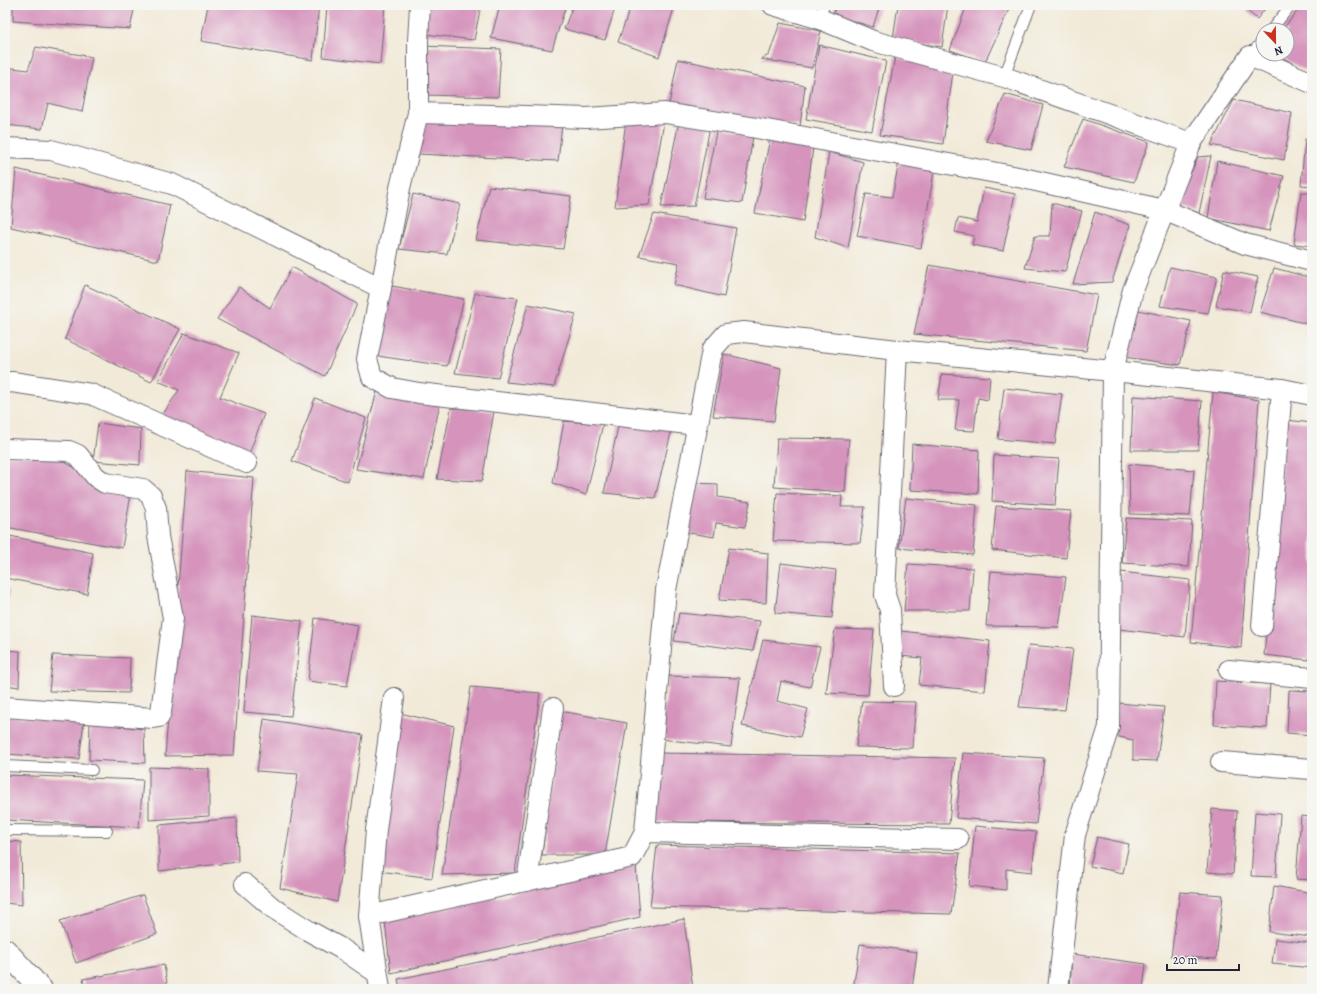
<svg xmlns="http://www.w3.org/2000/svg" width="1317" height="994" font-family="Alegreya,serif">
  <rect width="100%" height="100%" fill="#f6f6f2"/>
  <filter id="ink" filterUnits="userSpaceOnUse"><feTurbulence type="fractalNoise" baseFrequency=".025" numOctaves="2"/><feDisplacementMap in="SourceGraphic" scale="8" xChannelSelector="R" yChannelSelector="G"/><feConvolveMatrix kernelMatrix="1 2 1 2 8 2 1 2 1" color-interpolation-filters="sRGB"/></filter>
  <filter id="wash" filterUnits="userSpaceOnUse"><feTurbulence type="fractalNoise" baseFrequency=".012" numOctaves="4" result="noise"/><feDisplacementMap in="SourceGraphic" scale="16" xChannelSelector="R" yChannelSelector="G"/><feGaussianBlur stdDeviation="0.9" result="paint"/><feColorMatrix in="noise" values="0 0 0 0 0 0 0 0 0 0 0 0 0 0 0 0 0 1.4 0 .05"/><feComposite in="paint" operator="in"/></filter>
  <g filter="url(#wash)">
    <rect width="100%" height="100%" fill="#f2ead8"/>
    <g id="blocks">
      <g fill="#d694bd">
        <path d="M13,5H135L130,29L13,21Z"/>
        <path d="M208,5H319L313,60L201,41Z"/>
        <path d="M327,5H385L380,64L323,57Z"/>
        <path d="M428,5H481L474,40L425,34Z"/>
        <path d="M500,5H566L552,50L491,38Z"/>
        <path d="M573,5H616L605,40L564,29Z"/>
        <path d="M631,5H675L659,57L618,42Z"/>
        <path d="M836,5H880L873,27L833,15Z"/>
        <path d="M898,5H948L942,47L893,39Z"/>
        <path d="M967,5H1011L985,62L950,50Z"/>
        <path d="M1240,5H1268L1257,19Z"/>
        <path d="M1302,5H1312V75L1277,54H1287V30H1282Z"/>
        <path d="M780,23L821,31L812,68L761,59L769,55Z"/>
        <path d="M819,45L886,61L872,131L806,119Z"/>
        <path d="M422,46L501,49L498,97L424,95Z"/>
        <path d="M36,47L92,57L82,112L48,103L42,129L5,125V67L28,70Z"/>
        <path d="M895,57L953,72L943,144L880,135Z"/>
        <path d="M678,59L805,86L800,126L669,104Z"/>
        <path d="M1005,94L1043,105L1031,150L986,141Z"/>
        <path d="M1234,100L1292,113L1284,160L1211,145Z"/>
        <path d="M427,117L562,124L558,161L418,154Z"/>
        <path d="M1083,119L1149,142L1134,182L1064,167Z"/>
        <path d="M626,120L664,122L649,205L615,207Z"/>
        <path d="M679,122L710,127L694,206L661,207Z"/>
        <path d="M717,127L753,136L742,203L703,198Z"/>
        <path d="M770,138L813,148L803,222L755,213Z"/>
        <path d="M1305,139L1312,140V186L1301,185Z"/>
        <path d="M829,152L863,162L848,248L815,237Z"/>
        <path d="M1211,156L1199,213L1176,205L1198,157Z"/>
        <path d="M1217,161L1284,176L1269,231L1208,218Z"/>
        <path d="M899,162L934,172L921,248L857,236L866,194L892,197Z"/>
        <path d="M16,169L170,205L158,261L11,227Z"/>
        <path d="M489,186L571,196L563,249L476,240Z"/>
        <path d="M984,188L1015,194L1003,251L972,245L974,236L955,232L958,218L977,222Z"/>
        <path d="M1301,192L1312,194V246L1294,244Z"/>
        <path d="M413,194L460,204L447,254L399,249Z"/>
        <path d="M1052,203L1082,211L1065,272L1025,268L1035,236H1050Z"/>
        <path d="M1095,212L1130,225L1112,282L1073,284Z"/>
        <path d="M654,214L736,228L724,297L674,285L679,263L639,256Z"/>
        <path d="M929,265L1097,295L1086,351L914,334Z"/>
        <path d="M292,267L357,304L325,376L217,319L239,287L270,308Z"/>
        <path d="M1170,267L1217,277L1208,313L1160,306Z"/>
        <path d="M1274,268L1312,278V325L1260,312Z"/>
        <path d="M1224,270L1258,277L1250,312L1216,306Z"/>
        <path d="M85,285L180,329L151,382L65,339Z"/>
        <path d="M392,286L464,299L447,366L377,356Z"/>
        <path d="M475,293L518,298L498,378L455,373Z"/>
        <path d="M528,304L576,314L554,387L506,382Z"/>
        <path d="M1133,309L1191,321L1180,365L1124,357Z"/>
        <path d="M184,333L239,353L220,397L264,414L249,454L161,417L179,390L158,381Z"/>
        <path d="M724,354L781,368L774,421L713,416Z"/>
        <path d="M942,374L990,377L988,400L978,398L974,431L955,430L959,400H938Z"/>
        <path d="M1004,388L1062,394L1055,444L998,439Z"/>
        <path d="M377,391L440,403L424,479L356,469Z"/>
        <path d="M1213,392L1259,400L1241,648L1191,642Z"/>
        <path d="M1133,396L1202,401L1198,450H1131Z"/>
        <path d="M315,398L366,418L348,482L292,461Z"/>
        <path d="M451,408L494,411L482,481L437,479Z"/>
        <path d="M1286,420L1312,423V631L1309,660L1264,655Z"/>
        <path d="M564,421L603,424L586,495L553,483Z"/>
        <path d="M619,422L672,429L655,498L604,493Z"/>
        <path d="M98,423L141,429L140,465L93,461Z"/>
        <path d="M777,438L849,439L845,492L774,487Z"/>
        <path d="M912,444L979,450L978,494L910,490Z"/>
        <path d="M994,455L1059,459L1055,505L992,501Z"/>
        <path d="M5,456H54L130,499L122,548L5,527Z"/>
        <path d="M1129,464L1194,470L1190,516L1130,514Z"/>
        <path d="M187,471L254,478L234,755L165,756Z"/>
        <path d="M692,483L718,484V497L750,502L745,527L716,523L714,537L685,532Z"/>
        <path d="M777,493L842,496L841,507H865L860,543L773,541Z"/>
        <path d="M906,498L977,505L973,555L899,548Z"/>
        <path d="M996,506L1071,511L1066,558L992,550Z"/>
        <path d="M1126,518L1192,521L1189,567L1122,563Z"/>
        <path d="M5,535L93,553L87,594L5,578Z"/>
        <path d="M729,548L768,553L766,603L719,600Z"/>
        <path d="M781,563L836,570L832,618L775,613Z"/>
        <path d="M908,564L973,568L970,611H904Z"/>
        <path d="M991,571L1066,577L1059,627L986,626Z"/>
        <path d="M1121,572L1190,580L1185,637L1119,629Z"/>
        <path d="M5,590L9,591L6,604H5Z"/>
        <path d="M679,613L760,621L753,651L674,641Z"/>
        <path d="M252,615L302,621L291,716L244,712Z"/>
        <path d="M315,618L358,625L347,686L308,681Z"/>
        <path d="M835,629L874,630L868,695L826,693Z"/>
        <path d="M901,631L990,641L985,691L919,685L922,658L900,656Z"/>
        <path d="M763,640L820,647L810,687L781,681L777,701L808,709L800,737L742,726Z"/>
        <path d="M1029,645L1073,649L1065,710L1019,707Z"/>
        <path d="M5,650L20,651L19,687L5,685Z"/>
        <path d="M53,655L130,658L129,693L49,691Z"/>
        <path d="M669,676L740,678L731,747L660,739Z"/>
        <path d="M1216,681L1270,684L1267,728L1214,725Z"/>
        <path d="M471,687L540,693L515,873L442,875Z"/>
        <path d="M1289,690L1312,691V735L1287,733Z"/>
        <path d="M862,701L916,702L912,748L856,747Z"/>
        <path d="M1118,703L1164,707L1157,761L1133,760V740L1115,736Z"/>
        <path d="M560,711L627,723L605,855H542Z"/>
        <path d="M400,713L454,726L432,878L379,871Z"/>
        <path d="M5,716L84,722L79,759L5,754Z"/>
        <path d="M264,719L363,735L337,902L280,888L298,774L257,771Z"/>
        <path d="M90,722L144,729L145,763L89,760Z"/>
        <path d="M659,753L955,758L949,824L656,822Z"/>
        <path d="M963,753L1044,758L1036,824L956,818Z"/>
        <path d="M149,767L209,769V816L149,820Z"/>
        <path d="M5,775L143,780L139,827L5,820Z"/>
        <path d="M1212,809L1237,811L1233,874L1207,872Z"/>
        <path d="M1255,812L1280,814L1276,877L1251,876Z"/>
        <path d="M1301,816L1312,817V880L1296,879Z"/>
        <path d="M237,818L238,862L159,871V825Z"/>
        <path d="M975,826L1036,832L1032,872L1006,869V890L969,886Z"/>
        <path d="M1097,837L1129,844L1123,873L1090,866Z"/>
        <path d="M5,841L21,842L22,905L5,903Z"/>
        <path d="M657,845L960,853L951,914L650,907Z"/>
        <path d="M636,866L640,917L391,973L385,922Z"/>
        <path d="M1274,886L1312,893V937L1269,932Z"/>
        <path d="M1180,892L1223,895L1216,959L1171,956Z"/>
        <path d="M143,895L157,934L76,963L60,921Z"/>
        <path d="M684,919L693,989H400L398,979Z"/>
        <path d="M1275,939L1312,943V968L1272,964Z"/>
        <path d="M860,944L917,952L912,989H853Z"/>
        <path d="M1072,954L1146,964L1143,989H1070Z"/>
        <path d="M164,965L168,989H85L83,979Z"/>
      </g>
    </g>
  </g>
  <g filter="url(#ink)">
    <use href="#blocks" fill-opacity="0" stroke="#6b6872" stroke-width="1"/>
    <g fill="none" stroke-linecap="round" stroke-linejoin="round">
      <defs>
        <g id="service">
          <path d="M820,19L824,5"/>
          <path d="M1271,30L1291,5"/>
          <path d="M1250,56L1263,40"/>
          <path d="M1004,77L1031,5"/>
          <path d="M5,766L92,770"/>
          <path d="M5,830L107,831"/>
        </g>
        <g id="minor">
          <path d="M773,5L820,19L873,41L1004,77L1191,143"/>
          <path d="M418,113L494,115L586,118L665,113L751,127L1023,178L1164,210L1245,244L1312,261"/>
          <path d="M5,148L51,150L172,184L381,288L400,188L418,113V41L420,5"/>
          <path d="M381,288L367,359L372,377L392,388L419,393L697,425"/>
          <path d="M5,383L12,382L91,394L247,463"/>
          <path d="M5,449L69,451L78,455L96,477L105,483L143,489L151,496L156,508L158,536L173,618L161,712L159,717L153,718L5,707"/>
          <path d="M1262,626L1282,389"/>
          <path d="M1229,670L1312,678"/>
          <path d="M894,686L890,610L885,595L897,350"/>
          <path d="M1221,762L1312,769"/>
          <path d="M645,832L958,839"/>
          <path d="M527,881L553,708"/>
          <path d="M245,884L273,908L309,931L342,949L377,973"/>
          <path d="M369,916L632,857L645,832L666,590L712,350L726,334L744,332L897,350L1113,371L1282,389L1312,395"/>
          <path d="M380,989L369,916L376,830L394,698"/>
          <path d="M1058,989L1075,835L1109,727L1113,371L1133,290L1191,143L1250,56L1312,83"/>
        </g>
        <path id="tertiary" d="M5,950L41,989"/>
      </defs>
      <use href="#service" stroke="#6b6872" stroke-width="12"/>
      <use href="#minor" stroke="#6b6872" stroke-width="22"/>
      <use href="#tertiary" stroke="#6b6872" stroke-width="24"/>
      <use href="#service" stroke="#fff" stroke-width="10"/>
      <use href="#minor" stroke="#fff" stroke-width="20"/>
      <use href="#tertiary" stroke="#fff" stroke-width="22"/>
    </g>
  </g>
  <rect width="1317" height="994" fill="none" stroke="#f6f6f2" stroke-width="20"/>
  <g transform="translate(1275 42) rotate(158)"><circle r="19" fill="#f6f6f2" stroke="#a1a1a9"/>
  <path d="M0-3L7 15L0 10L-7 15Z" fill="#c8321e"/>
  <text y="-6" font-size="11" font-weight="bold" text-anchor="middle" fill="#22223b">N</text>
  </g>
  <path d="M1167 964v6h72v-6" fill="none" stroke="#22223b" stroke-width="2"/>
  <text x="1173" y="964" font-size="12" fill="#22223b" stroke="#f6f6f2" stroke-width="3" paint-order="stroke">20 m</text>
</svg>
